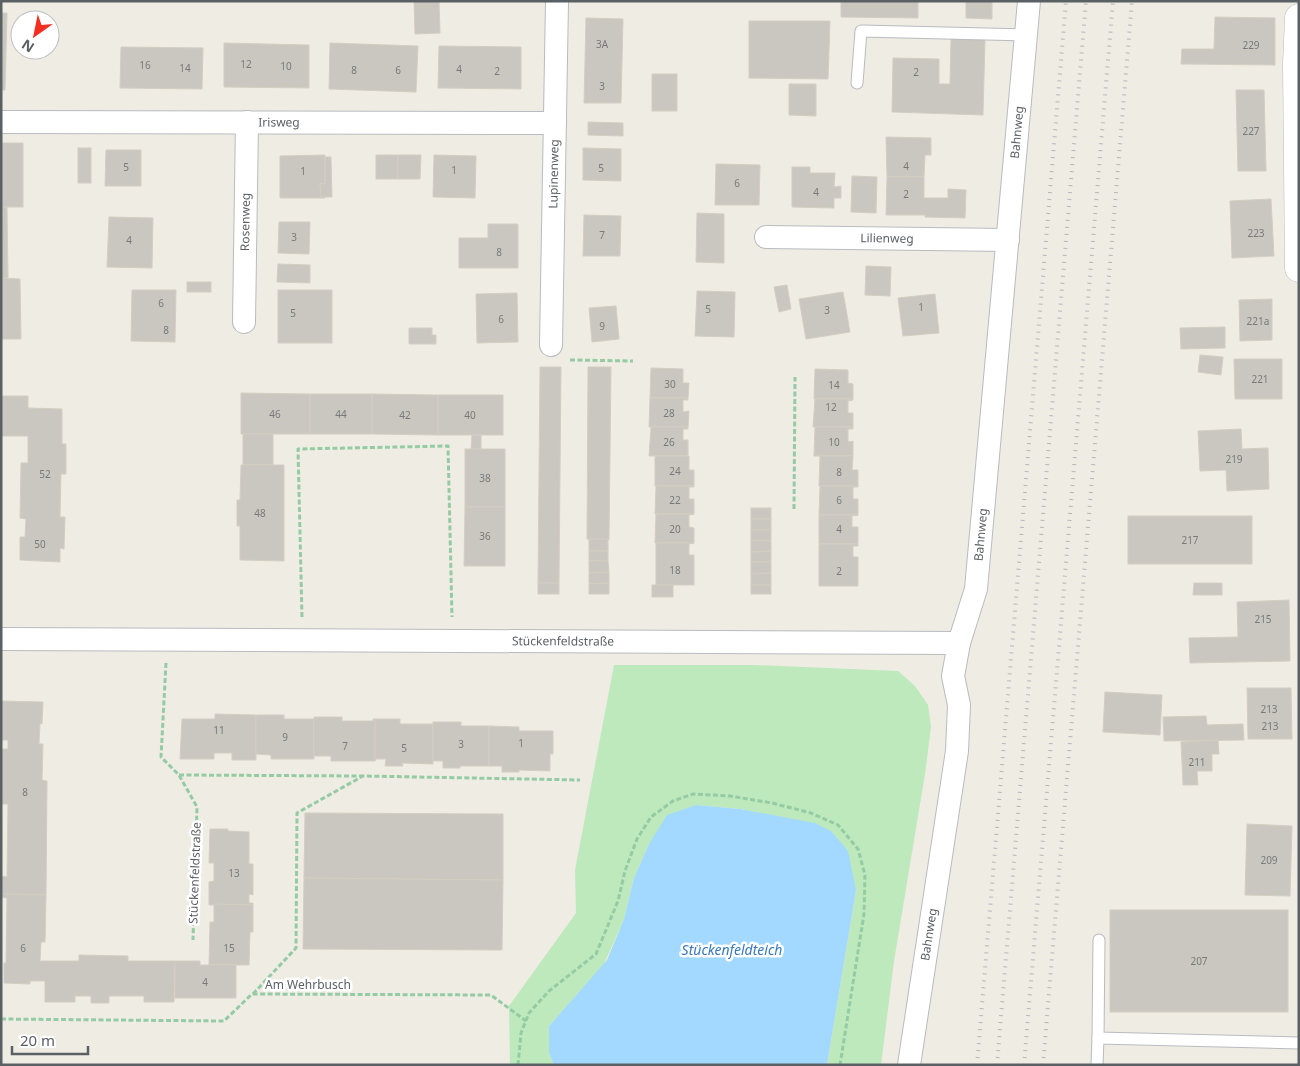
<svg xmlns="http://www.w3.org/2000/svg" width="1300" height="1066" font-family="'Noto Sans',sans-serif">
  <rect width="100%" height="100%" fill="#efece3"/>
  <path fill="#bee9bd" d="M614,665H755L898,671L915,686L928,705L931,727L925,774L894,961L881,1065H827L856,890L815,824L740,809L696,805L649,844L634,878L624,919L604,964L549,1026V1053L554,1065H510L509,1006L576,913L575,870Z"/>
  <path fill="#a3d9ff" d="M696,805L740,809L815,823L831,831L848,851L856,890L827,1065H554L549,1053V1026L607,960L624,919L634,878L649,844L667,815Z"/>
  <g fill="#cac7c0" stroke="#d4cec1">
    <path d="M414,1H439L440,33L415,34Z"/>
    <path d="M841,1H918V18L841,17Z"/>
    <path d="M966,1H992V19L966,18Z"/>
    <path d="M1,13H7L5,90H1Z"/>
    <path d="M1215,17L1275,18V65L1181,64L1182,49H1214Z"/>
    <path d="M586,18L623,19L621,103H584Z"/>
    <path d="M749,21H830L828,79L749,78Z"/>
    <path d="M951,39H985L983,115L892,112L893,58L939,59V84H950Z"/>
    <path d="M224,43L309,45V88L224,87Z"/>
    <path d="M330,43L418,46L416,92L329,89Z"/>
    <path d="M439,46L521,47V89L438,88Z"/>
    <path d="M121,47L203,48L202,89L120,88Z"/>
    <rect x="652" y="74" width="25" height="37"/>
    <path d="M789,84H816V116L789,115Z"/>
    <path d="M1236,90H1264L1266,171H1238Z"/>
    <path d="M588,122L623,123V136L588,135Z"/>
    <path d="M886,137L931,138V155H925L924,177H887Z"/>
    <rect x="1" y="143" width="22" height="64"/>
    <rect x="78" y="148" width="13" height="35"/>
    <path d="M583,148L621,149V181L583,180Z"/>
    <path d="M106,150H141V186H105Z"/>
    <path d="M325,155V184H320L321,197L325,196V198H280V156Z"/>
    <rect x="376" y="155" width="22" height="24"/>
    <path d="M398,155H421L420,179H398Z"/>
    <path d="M434,155L476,156L475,198L433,197Z"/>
    <path d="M325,157H331L332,197H321L320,184H325Z"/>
    <path d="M716,164L760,165L759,205H715Z"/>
    <path d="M792,167H810V173H835L834,187L841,186V198H834V208L792,207Z"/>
    <path d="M852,176L877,177L876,213L851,212Z"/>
    <path d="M887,177H924V198H948V189L966,190L965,218L925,217V215H886Z"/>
    <path d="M1271,199L1274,256L1232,258L1230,201Z"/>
    <path d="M1,207H7L8,278H1Z"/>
    <path d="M697,213L724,214V263L696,262Z"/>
    <path d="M584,215L621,216L620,256H583Z"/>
    <path d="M109,217L153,218L152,268L107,267Z"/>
    <path d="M279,222H310L309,254L278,253Z"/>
    <path d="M488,224H518V268H459V238H488Z"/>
    <path d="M278,264L310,265V283L277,282Z"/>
    <path d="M866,266L891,267L890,296L865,295Z"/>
    <path d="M1,278L20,279L21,339H1Z"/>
    <rect x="187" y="282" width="24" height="10"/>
    <path d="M787,285L791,309L779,312L774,287Z"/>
    <path d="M132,290H176L175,342L131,341Z"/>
    <rect x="278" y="290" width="54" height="53"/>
    <path d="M697,291L735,292L734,337L695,336Z"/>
    <path d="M843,292L850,332L806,339L799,299Z"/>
    <path d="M517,293L518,342L477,343L476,294Z"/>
    <path d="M935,294L939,333L903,336L898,298Z"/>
    <path d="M1272,299V340L1240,341L1239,300Z"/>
    <path d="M616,306L619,339L592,342L589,308Z"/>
    <path d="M1225,327V348L1181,349L1180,328Z"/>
    <path d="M409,328H432V335H436V344H409Z"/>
    <path d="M1200,355L1223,357L1221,375L1198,372Z"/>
    <path d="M1234,359H1282V399H1235Z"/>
    <path d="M540,367H561L559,583H538Z"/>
    <path d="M588,367H611L609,540L587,539Z"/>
    <path d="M651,368L683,369V383H689L688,398H650Z"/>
    <path d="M815,369L848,370V383L853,384V399H814Z"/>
    <path d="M241,393L310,394V434H241Z"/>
    <rect x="310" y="394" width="62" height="40"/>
    <path d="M372,394L438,395V435L372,434Z"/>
    <rect x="438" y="395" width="65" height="40"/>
    <path d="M1,396H28V408L62,409V444H66V474H61L60,517H65L64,549L60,548V562L20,560V537H25L26,519L20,518L21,463H28V436H1Z"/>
    <path d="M650,398H688V400H683V412L689,411L688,427H649Z"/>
    <path d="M815,399H853V400L848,401V413H853V427H813Z"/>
    <path d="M651,427H688V429H683V440H688V456H649Z"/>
    <path d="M815,427H853V429H848V442L853,441V456H814Z"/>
    <path d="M1241,429L1242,449L1268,448L1269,489L1227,491L1226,470L1200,471L1198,431Z"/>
    <rect x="243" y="434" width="30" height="31"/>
    <path d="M472,435H481V449H471Z"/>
    <rect x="465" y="449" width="40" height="58"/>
    <path d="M655,456H689V470H694V486H655Z"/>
    <path d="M820,456H853L852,470H858V486H819Z"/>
    <path d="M241,465H284V561L240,560V526H237V500H240Z"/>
    <path d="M656,486H694V487H689V499H694V514H655Z"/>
    <path d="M820,486H858V487H853V499H858V515H819Z"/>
    <path d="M465,507H505V566H464Z"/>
    <rect x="751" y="508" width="20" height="11"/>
    <path d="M656,514H694L689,515V527L694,528V543H655Z"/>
    <path d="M819,515H858L852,516V527H858V544H819Z"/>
    <rect x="1128" y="516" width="124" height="48"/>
    <rect x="751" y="519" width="20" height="11"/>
    <rect x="751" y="530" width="20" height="11"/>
    <rect x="589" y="539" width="19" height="12"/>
    <path d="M751,541H771V551L751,552Z"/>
    <path d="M656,543H694L689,544V555H694V585H656Z"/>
    <path d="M819,544H858V546H853V557H858V586H819Z"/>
    <rect x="589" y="551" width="19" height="10"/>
    <path d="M771,551V562H751V552Z"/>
    <path d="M589,561H608L609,572L589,573Z"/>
    <path d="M751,562H771V573L751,574Z"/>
    <path d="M609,572V583L589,584V573Z"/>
    <path d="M771,573V585H751V574Z"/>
    <rect x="538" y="583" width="21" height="11"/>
    <path d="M609,583V594H589V584Z"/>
    <path d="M1194,583H1222V595H1193Z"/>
    <rect x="652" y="585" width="21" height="12"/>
    <rect x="751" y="585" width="20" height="9"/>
    <path d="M1289,600L1290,661L1190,663L1189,638L1238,637L1237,602Z"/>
    <path d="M1247,688H1291L1292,739H1248Z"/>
    <path d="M1105,692L1162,695L1160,735L1103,732Z"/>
    <path d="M1,701L43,702L42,724L40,723L39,744H43L42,780L47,781L46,895L1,894V876L7,877L8,804H2L1,749H8V740H1Z"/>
    <path d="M215,714L256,715V760H232V753H214V759H180L182,719H215Z"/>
    <path d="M256,715H284V719H314V759H271V755L256,754Z"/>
    <path d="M1206,716L1207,725L1243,724L1244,740L1164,741L1163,717Z"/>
    <path d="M314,717H342V721H373V719H375V761H331V756H314Z"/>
    <path d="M375,719H400V724H433V764L402,763L403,766H385L386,759H376L375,761Z"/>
    <path d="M433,722H461V726H489V766H460V768H443V761H433Z"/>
    <path d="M489,726L519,727V731H553V754H550V771L519,770V772H502V766H489Z"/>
    <path d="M1218,740L1219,754H1212V771H1197L1198,785H1183L1181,742Z"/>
    <path d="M305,813L503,814V880L304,878Z"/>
    <path d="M1247,824L1292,826L1290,896L1245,895Z"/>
    <path d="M210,829H228V831L249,832V864H253V895L249,894V903H253V905H209V882L214,881V863H209Z"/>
    <path d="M304,878L503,880L502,950L303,949Z"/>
    <path d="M1,894L46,895L45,942H41L40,961H79V955L128,956V961H175L174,1002H144V996H109V1003H91V996H75V1002H45V981H30V984L4,983V963H6L7,898L1,897Z"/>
    <path d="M214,904L253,905V932H250L249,965H209L210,922H214Z"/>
    <rect x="1110" y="910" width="178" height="102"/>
    <path d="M175,961H200V965H236V998H175Z"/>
  </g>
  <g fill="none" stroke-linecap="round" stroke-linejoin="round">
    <defs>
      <g id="service">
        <path d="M857,83L861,31L1026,35"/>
        <path d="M1098,1038L1099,940"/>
        <path d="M1097,1065L1098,1038L1299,1043"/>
      </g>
      <g id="minor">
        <path id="s1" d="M1,122L555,123"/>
        <path id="s2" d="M766,237L1008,240"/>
        <path id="s3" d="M244,322L247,122"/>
        <path id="s4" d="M551,345L557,1"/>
        <path id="s5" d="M1,639L959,643"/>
        <path id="s6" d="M909,1065L957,751L959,705L953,676L959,643L976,589L1029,1"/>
      </g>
      <path id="tertiary" d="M1299,18L1297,64L1299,268"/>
    </defs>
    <use href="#service" stroke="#b8bbc0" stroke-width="13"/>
    <use href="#minor" stroke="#b8bbc0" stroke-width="24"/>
    <use href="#tertiary" stroke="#b8bbc0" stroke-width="29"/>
    <g stroke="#95cba4" stroke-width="3" stroke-dasharray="5 2.5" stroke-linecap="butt">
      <path d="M570,360L633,361"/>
      <path d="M794,509L795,377"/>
      <path d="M302,617L298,449L448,446L452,617"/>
      <path d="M166,663L161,757L179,775L197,807L193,940"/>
      <path d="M179,775L363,776"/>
      <path d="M253,994L296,948L297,813L363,776L580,780"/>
      <path d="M1,1019L224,1021L252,994L491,995L526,1021"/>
      <path d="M518,1065L521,1033L529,1013L549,991L596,954L618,901L625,871L637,839L651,817L673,801L693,794L730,796L772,803L811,813L838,825L858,849L865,875L864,914L840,1065"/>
    </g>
    <use href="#service" stroke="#fff" stroke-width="11"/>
    <use href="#minor" stroke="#fff" stroke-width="22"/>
    <use href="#tertiary" stroke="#fff" stroke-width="28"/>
    <g stroke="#b5b6b6" stroke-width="4" stroke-dasharray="1 6" stroke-linecap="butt">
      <path d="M977,1065L1066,1"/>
      <path d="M997,1065L1086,1"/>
      <path d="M1024,1065L1113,1"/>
      <path d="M1043,1065L1132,1"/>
    </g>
  </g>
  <g text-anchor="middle" stroke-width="5" stroke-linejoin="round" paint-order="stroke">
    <g font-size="10" fill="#777a7c">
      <text x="602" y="48">3A</text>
      <text x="1251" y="49">229</text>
      <text x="246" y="68">12</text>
      <text x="145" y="69">16</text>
      <text x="286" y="70">10</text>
      <text x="185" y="72">14</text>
      <text x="459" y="73">4</text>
      <text x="354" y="74">8</text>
      <text x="398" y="74">6</text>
      <text x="497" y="75">2</text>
      <text x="916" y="76">2</text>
      <text x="602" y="90">3</text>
      <text x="1251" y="135">227</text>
      <text x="906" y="170">4</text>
      <text x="126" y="171">5</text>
      <text x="601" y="172">5</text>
      <text x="454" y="174">1</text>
      <text x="303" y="175">1</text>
      <text x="737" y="187">6</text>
      <text x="816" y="196">4</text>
      <text x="906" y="198">2</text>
      <text x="1256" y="237">223</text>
      <text x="602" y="239">7</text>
      <text x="294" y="241">3</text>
      <text x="129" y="244">4</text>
      <text x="499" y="256">8</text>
      <text x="161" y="307">6</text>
      <text x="921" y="311">1</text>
      <text x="708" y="313">5</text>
      <text x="827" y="314">3</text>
      <text x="293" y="317">5</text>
      <text x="501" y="323">6</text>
      <text x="1258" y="325">221a</text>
      <text x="602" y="330">9</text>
      <text x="166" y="334">8</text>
      <text x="1260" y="383">221</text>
      <text x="670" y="388">30</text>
      <text x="834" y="389">14</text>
      <text x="831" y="411">12</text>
      <text x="669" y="417">28</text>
      <text x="275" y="418">46</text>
      <text x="341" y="418">44</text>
      <text x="405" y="419">42</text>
      <text x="470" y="419">40</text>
      <text x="669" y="446">26</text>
      <text x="834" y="446">10</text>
      <text x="1234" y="463">219</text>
      <text x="675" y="475">24</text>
      <text x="839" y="476">8</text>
      <text x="45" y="478">52</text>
      <text x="485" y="482">38</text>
      <text x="675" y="504">22</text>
      <text x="839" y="504">6</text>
      <text x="260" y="517">48</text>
      <text x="675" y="533">20</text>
      <text x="839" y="533">4</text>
      <text x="485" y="540">36</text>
      <text x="1190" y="544">217</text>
      <text x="40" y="548">50</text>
      <text x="675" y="574">18</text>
      <text x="839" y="575">2</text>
      <text x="1263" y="623">215</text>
      <text x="1269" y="713">213</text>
      <text x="1270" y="730">213</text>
      <text x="219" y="734">11</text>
      <text x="285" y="741">9</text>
      <text x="521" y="747">1</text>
      <text x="461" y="748">3</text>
      <text x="345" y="750">7</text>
      <text x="404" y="752">5</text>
      <text x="1197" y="766">211</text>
      <text x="25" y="796">8</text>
      <text x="1269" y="864">209</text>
      <text x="234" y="877">13</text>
      <text x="23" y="952">6</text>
      <text x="229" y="952">15</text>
      <text x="1199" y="965">207</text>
      <text x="205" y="986">4</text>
    </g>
    <g font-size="12" fill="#5b6065" stroke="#fff">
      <text dy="4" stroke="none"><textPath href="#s1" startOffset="278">Irisweg</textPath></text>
      <text dy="4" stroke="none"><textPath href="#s6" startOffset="942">Bahnweg</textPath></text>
      <text dy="4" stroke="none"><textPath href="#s4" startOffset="171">Lupinenweg</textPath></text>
      <text dy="4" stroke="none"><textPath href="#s3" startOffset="100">Rosenweg</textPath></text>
      <text dy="4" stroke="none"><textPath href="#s2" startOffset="121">Lilienweg</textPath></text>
      <text dy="4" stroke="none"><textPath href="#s6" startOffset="538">Bahnweg</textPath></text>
      <text dy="4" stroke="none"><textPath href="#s5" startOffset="562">Stückenfeldstraße</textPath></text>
      <text transform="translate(195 873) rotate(-88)" y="4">Stückenfeldstraße</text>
      <text dy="4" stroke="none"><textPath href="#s6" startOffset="132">Bahnweg</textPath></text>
      <text x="308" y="989">Am Wehrbusch</text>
    </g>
    <g font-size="14" font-style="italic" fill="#3879b9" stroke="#fff">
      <text x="732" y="955">Stückenfeldteich</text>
    </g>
  </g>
  <rect width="1300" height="1066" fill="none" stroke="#5b6065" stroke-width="5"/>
  <g transform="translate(35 35) rotate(213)"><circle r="24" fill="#ffffff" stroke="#bdbfc1"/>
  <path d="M0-4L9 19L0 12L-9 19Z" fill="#f62e22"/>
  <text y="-8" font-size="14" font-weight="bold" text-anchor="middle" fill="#5b6065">N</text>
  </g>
  <path d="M12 1046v8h76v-8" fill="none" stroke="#5b6065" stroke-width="2.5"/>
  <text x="20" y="1046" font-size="15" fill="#5b6065" stroke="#ffffff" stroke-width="4" paint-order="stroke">20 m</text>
</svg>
